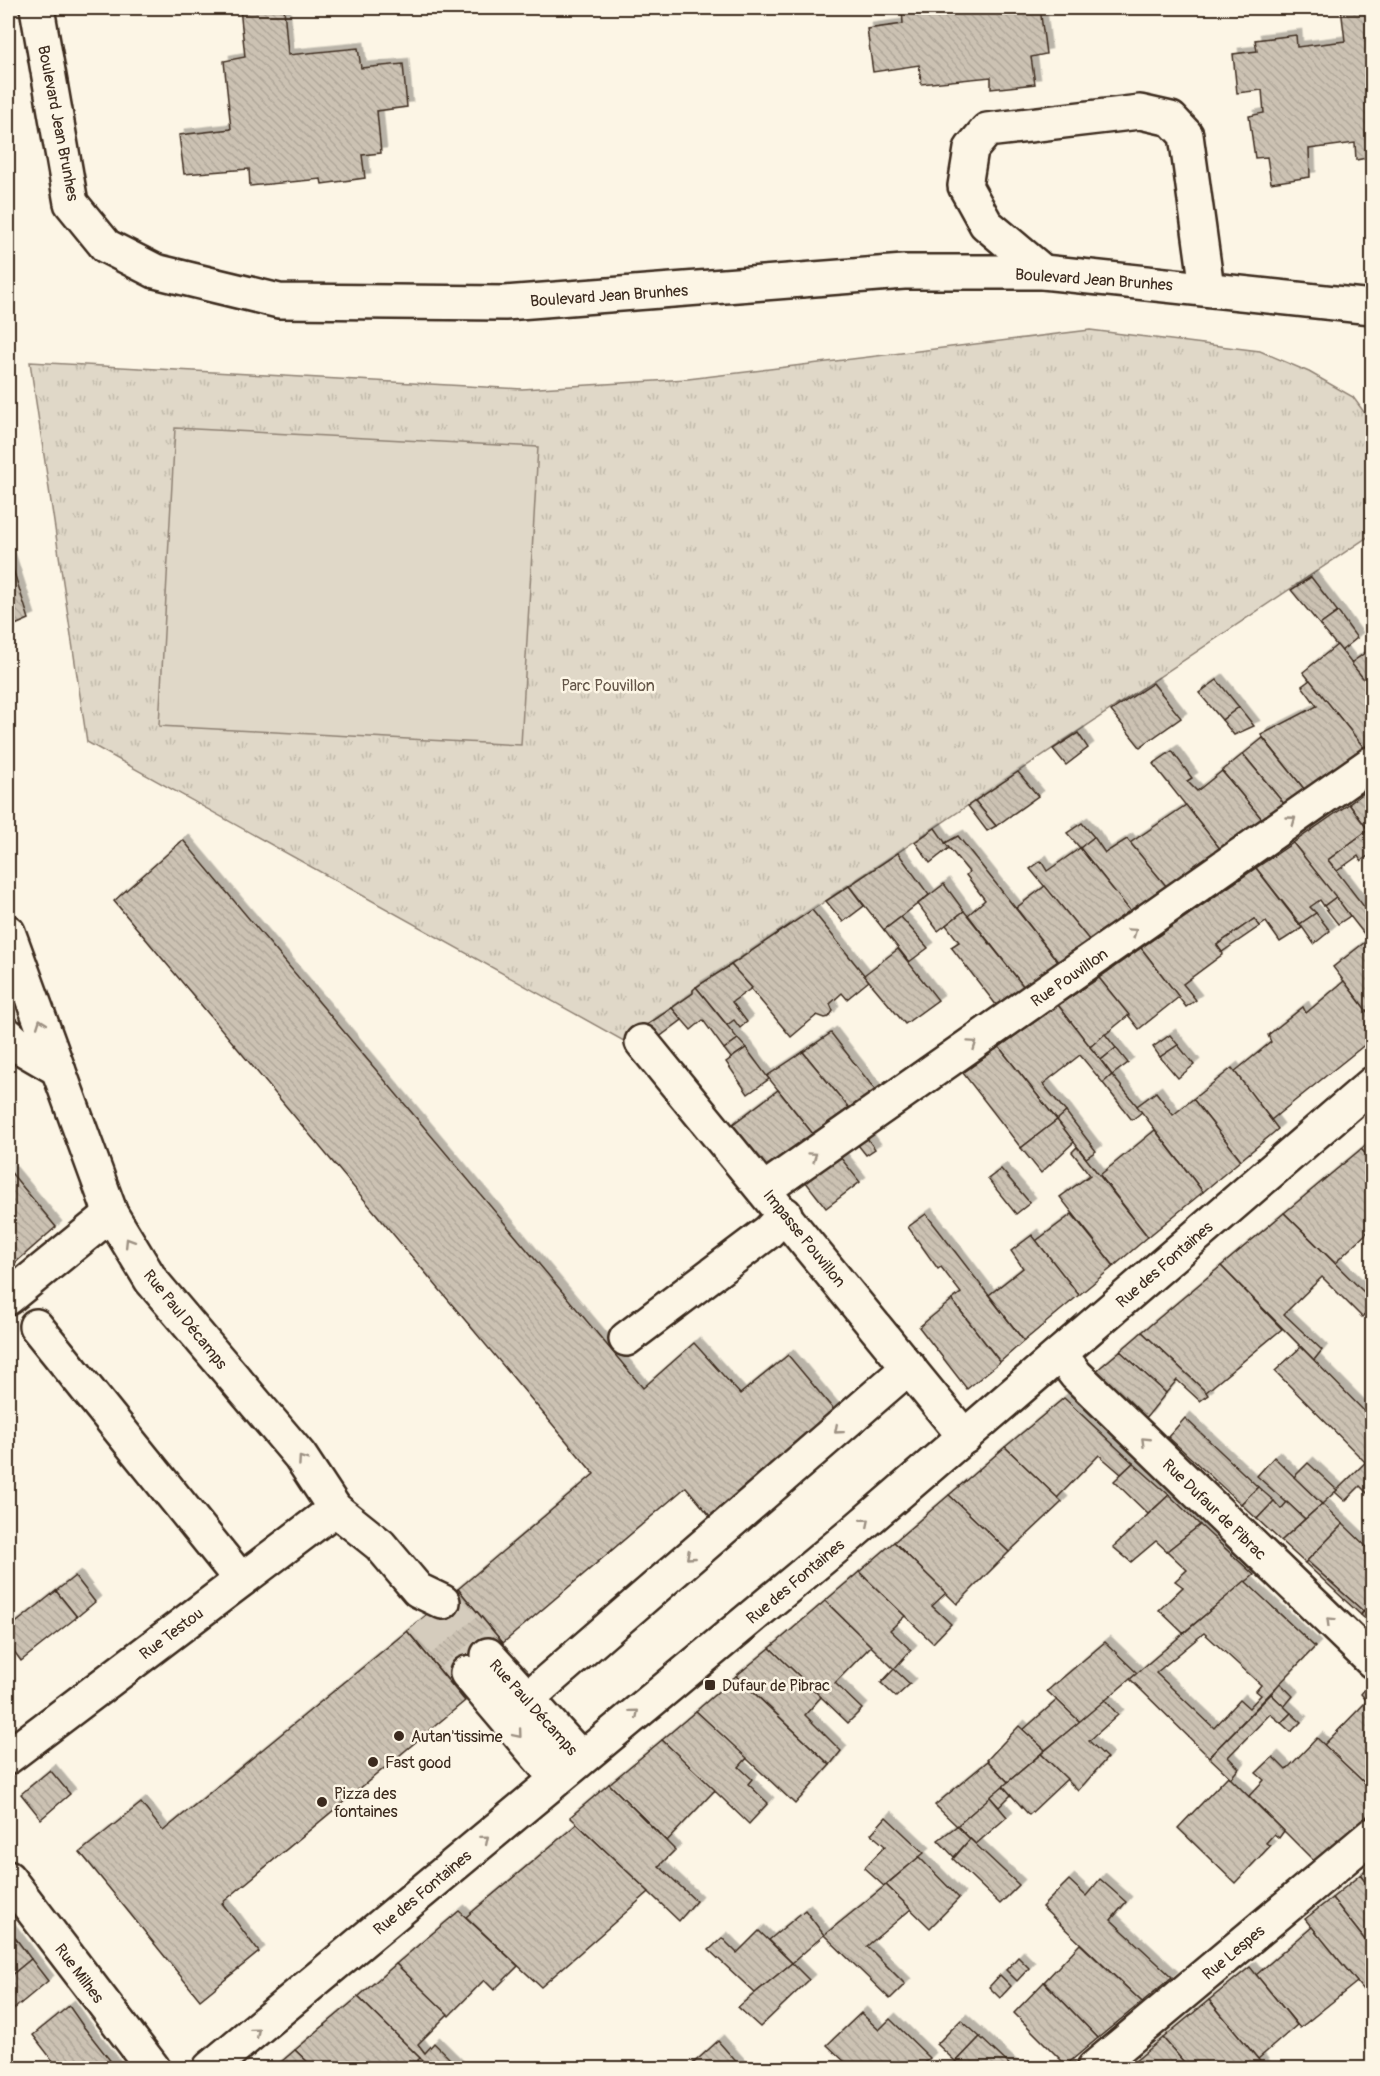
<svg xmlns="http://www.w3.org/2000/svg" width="1380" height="2076" font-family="Pangolin,sans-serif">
  <defs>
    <pattern id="park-tufts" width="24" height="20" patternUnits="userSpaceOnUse" patternTransform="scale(1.5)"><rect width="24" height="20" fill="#e0d8c8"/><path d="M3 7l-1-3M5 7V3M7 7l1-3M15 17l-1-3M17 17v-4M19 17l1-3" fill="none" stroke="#c1baab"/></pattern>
    <pattern id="building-back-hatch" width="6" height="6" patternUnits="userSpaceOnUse" patternTransform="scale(1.5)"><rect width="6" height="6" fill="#ccc2b3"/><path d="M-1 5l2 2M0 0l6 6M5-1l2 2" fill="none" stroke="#b0a79a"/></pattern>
    <filter id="shadow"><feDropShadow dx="5.5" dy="-5.5" stdDeviation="0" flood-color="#0004"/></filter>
  </defs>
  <rect width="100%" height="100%" fill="#fcf5e5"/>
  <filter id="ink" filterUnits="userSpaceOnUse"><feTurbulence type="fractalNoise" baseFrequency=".0167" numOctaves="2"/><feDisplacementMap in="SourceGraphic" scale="12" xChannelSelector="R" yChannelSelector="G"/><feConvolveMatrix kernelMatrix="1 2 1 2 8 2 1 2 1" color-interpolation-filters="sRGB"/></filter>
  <g filter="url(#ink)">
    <path fill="url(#park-tufts)" stroke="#8e8173" stroke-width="1.5" d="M1090,330L1260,351L1309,372L1353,397L1372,423V534L693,990V993L647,1025L653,1033L632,1052L624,1041L87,742L30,362L522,389L688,379Z"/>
    <path fill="#e0d8c8" stroke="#8e8173" stroke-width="1.5" d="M175,428L538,447L521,745L159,726Z"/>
    <g fill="url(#building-back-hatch)" stroke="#3b2a1e" stroke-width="1.5" fill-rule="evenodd" filter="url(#shadow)">
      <path d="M240,8H284L288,55L358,48L361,68L403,64L407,107L377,111L381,153L362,155L365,178L322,184L321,179L250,186L249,169L184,174L179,135L231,129L224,61L245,57Z"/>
      <path d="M902,8H1040L1046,54L1031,57L1035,84L991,89V77L921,84L919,65L873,72L867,29L903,24Z"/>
      <path d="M1341,8H1372V157L1356,160L1355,143L1309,149L1310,177L1271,183L1267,157L1255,158L1249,116L1264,113L1262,90L1237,93L1233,54L1257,51L1255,40L1296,35L1297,47L1345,41Z"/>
      <path d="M8,554L29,619L8,628Z"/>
      <path d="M1311,577L1338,612L1320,625L1291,590Z"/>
      <path d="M1338,612L1357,638L1341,651L1320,625Z"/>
      <path d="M1337,645L1372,689V744L1365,749L1303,672Z"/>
      <path d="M1372,648V689L1351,663Z"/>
      <path d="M1217,680L1239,707L1222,720L1199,693Z"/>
      <path d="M1310,680L1365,749L1305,790L1261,735L1317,706L1302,686Z"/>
      <path d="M1153,683L1181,718L1140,747L1111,711Z"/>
      <path d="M1239,707L1254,726L1234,735L1222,720Z"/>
      <path d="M1078,733L1088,748L1066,765L1053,749Z"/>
      <path d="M1263,738L1305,790L1285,805L1243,754Z"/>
      <path d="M1172,751L1192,778L1187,781L1197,791L1222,771L1263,820L1221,850L1153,764Z"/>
      <path d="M1243,754L1285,805L1263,820L1222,771Z"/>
      <path d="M1018,772L1038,796L996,826L975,801Z"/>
      <path d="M1372,787V835L1349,804Z"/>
      <path d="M975,801L996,826L987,831L968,806Z"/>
      <path d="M1349,804L1368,830L1328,860L1372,917V944L1293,843Z"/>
      <path d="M1186,805L1221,850L1167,887L1130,843Z"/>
      <path d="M1082,823L1094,837L1080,848L1067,833Z"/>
      <path d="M935,828L949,848L930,863L915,842Z"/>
      <path d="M1368,830L1372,835V853L1361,861L1358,856L1337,871L1328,860Z"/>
      <path d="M958,836L1059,963L1024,987L968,915L985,900L966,875L969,872L945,843Z"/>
      <path d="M1094,837L1105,853L1127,839L1167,887L1131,912L1080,848Z"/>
      <path d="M183,840L643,1388L694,1343L740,1394L788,1355L834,1410L710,1516L686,1487L503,1643L458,1589L594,1474L114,901Z"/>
      <path d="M1293,843L1336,897L1324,906L1320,900L1310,907L1316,913L1300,924L1256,868Z"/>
      <path d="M1080,848L1131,912L1090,941L1030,869L1041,861L1047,871Z"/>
      <path d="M898,853L929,895L884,930L849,886Z"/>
      <path d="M1256,868L1302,928L1280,942L1266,922L1260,926L1254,919L1217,945L1223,954L1183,984L1196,1000L1186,1007L1141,948Z"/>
      <path d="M944,884L964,911L938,931L918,904Z"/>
      <path d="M849,886L864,906L843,922L826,901Z"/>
      <path d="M1045,886L1090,941L1059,963L1016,908Z"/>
      <path d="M1336,897L1350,916L1338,924L1324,906Z"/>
      <path d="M812,910L869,981L847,999L842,993L830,1004L833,1011L829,1017L825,1018L817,1015L791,1037L731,965Z"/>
      <path d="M964,911L1024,987L997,1006L951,947L959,942L946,925Z"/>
      <path d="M1316,913L1330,931L1314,944L1300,924Z"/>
      <path d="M901,917L928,948L909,962L884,930Z"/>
      <path d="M1254,919L1260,926L1222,952L1217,945Z"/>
      <path d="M1369,939L1372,944V1018L1333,967Z"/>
      <path d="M1141,948L1179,997L1139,1029L1099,978Z"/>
      <path d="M898,949L938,1000L905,1024L864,975Z"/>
      <path d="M731,965L752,988L732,1002L747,1022L740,1028L734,1020L727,1025L696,987Z"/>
      <path d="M1099,978L1129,1015L1090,1047L1058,1005Z"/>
      <path d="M1344,981L1372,1018V1039L1271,1120L1234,1072L1271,1042L1268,1035L1303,1007L1306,1013Z"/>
      <path d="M696,987L738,1039L724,1049L703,1020L691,1030L672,1008L693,993V990Z"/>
      <path d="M1058,1005L1112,1075L1103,1083L1080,1055L1043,1084L1066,1112L1057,1120L999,1047Z"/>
      <path d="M672,1008L682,1020L658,1038L647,1025Z"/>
      <path d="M831,1033L876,1091L849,1108L803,1052Z"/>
      <path d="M1105,1034L1116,1048L1101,1060L1090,1047Z"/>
      <path d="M1170,1035L1178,1045L1160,1057L1153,1047Z"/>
      <path d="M738,1039L746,1048L731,1058L724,1049Z"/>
      <path d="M1178,1045L1194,1065L1178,1078L1160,1057Z"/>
      <path d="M999,1047L1057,1120L1021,1148L963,1073Z"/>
      <path d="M746,1048L769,1079L748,1094L726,1062Z"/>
      <path d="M1116,1048L1128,1063L1112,1075L1101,1060Z"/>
      <path d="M803,1052L849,1108L813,1134L767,1076Z"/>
      <path d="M1232,1068L1278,1129L1241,1160L1193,1099Z"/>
      <path d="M1112,1075L1142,1112L1132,1120L1103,1083Z"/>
      <path d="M778,1090L813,1134L763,1169L729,1127Z"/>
      <path d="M1156,1092L1173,1115L1193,1099L1241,1160L1203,1192L1137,1106Z"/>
      <path d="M1066,1112L1096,1151L1086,1158L1057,1120Z"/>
      <path d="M1057,1120L1074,1142L1041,1173L1021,1148Z"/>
      <path d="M1155,1130L1203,1192L1148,1237L1100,1175Z"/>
      <path d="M867,1138L875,1149L866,1155L858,1145Z"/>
      <path d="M1372,1139V1161L1361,1149Z"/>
      <path d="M1077,1147L1148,1237L1114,1266L1060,1197L1090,1175L1072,1152Z"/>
      <path d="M1361,1149L1372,1161V1228L1335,1263L1284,1213Z"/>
      <path d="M840,1157L860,1182L826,1208L805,1181Z"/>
      <path d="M8,1169L56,1227L8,1269Z"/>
      <path d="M1001,1169L1030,1203L1016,1214L988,1179Z"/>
      <path d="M1284,1213L1372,1300V1307L1362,1317L1322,1277L1284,1314L1322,1350L1314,1360L1221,1266Z"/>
      <path d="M926,1214L1024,1341L1000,1362L952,1300L961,1293L941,1267L938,1269L908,1227Z"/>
      <path d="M1072,1214L1114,1266L1079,1295L1036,1241Z"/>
      <path d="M1032,1235L1079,1295L1024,1341L989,1295L1023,1268L1011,1251Z"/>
      <path d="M1221,1266L1282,1329L1206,1392L1142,1332Z"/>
      <path d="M952,1300L1000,1362L967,1389L919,1327Z"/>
      <path d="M1142,1332L1206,1392L1208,1395L1200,1401L1177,1380L1166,1393L1120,1351Z"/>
      <path d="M1301,1347L1372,1419V1456L1366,1463L1275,1371Z"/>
      <path d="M1120,1351L1166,1393L1146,1418L1096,1371Z"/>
      <path d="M1064,1398L1133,1463L1121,1474L1099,1455L1057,1498L1005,1447Z"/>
      <path d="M1185,1418L1258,1487L1241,1504L1168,1437Z"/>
      <path d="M1005,1447L1062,1502L1009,1552L949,1495Z"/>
      <path d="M1372,1456V1498L1360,1486L1345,1501L1335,1492Z"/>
      <path d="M1274,1457L1322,1504L1305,1519L1257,1476Z"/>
      <path d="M1133,1463L1169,1495L1148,1514L1114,1481Z"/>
      <path d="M1308,1463L1337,1490L1322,1504L1294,1477Z"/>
      <path d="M1258,1487L1274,1501L1257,1519L1241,1504Z"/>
      <path d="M949,1495L1009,1552L957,1604L894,1542Z"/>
      <path d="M1169,1495L1200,1525L1167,1551L1156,1541L1131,1562L1113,1547Z"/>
      <path d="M1274,1501L1281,1509L1287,1502L1305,1519L1281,1541L1257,1519Z"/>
      <path d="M1322,1504L1343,1524L1305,1563L1281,1541Z"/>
      <path d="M1343,1524L1372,1552V1602L1363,1611L1307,1561Z"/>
      <path d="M1200,1525L1254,1575L1183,1633L1159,1610L1183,1587L1175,1581L1187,1570L1167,1551Z"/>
      <path d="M894,1542L946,1593L932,1606L951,1624L933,1643L859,1572Z"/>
      <path d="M1307,1561L1363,1611L1361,1615L1305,1563Z"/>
      <path d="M859,1572L905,1616L890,1630L911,1650L894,1669L825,1601Z"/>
      <path d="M75,1576L95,1602L77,1617L56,1591Z"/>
      <path d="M1245,1581L1315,1647L1209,1757L1130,1679ZM1204,1633L1261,1685L1256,1691L1261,1695L1249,1708L1240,1700L1214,1728L1156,1673Z"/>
      <path d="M458,1589L503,1643L452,1685L407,1631Z"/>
      <path d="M56,1591L77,1617L21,1661L8,1643V1629Z"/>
      <path d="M825,1601L871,1646L835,1683L862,1709L848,1723L770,1648Z"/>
      <path d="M1372,1602V1626L1361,1615Z"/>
      <path d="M407,1631L465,1701L222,1903L259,1952L200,2000L80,1852L141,1803L163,1831Z"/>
      <path d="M1105,1642L1137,1673L1080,1722L1047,1691Z"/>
      <path d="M770,1648L821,1697L805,1715L841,1751L830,1765L736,1676Z"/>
      <path d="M894,1669L910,1684L896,1697L881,1683Z"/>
      <path d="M736,1676L830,1765L795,1804L696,1711Z"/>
      <path d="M1280,1683L1293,1696L1284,1707L1271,1694Z"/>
      <path d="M1369,1684L1372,1687V1790L1324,1745L1367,1701L1361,1694Z"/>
      <path d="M1271,1694L1291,1713L1281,1723L1270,1714L1228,1757L1239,1768L1231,1778L1209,1757Z"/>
      <path d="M1057,1700L1080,1722L1045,1750L1023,1730Z"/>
      <path d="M1105,1700L1118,1715L1089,1741L1107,1758L1078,1791L1041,1754Z"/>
      <path d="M696,1711L747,1758L739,1767L752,1779L748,1784L768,1803L749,1824L662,1740Z"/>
      <path d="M1291,1713L1301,1722L1291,1732L1281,1723Z"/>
      <path d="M1019,1726L1045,1750L1008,1782L987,1760Z"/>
      <path d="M1317,1738L1372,1790V1812L1314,1861L1249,1796L1264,1780L1256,1773L1273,1757L1286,1770Z"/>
      <path d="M662,1740L715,1790L667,1841L609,1784Z"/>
      <path d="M1041,1754L1067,1779L1029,1815L1003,1786Z"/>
      <path d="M988,1761L1008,1782L957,1826L935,1805Z"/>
      <path d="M50,1770L70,1794L41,1819L21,1794Z"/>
      <path d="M1228,1776L1284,1831L1279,1838L1274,1834L1266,1843L1270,1846L1235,1883L1178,1828Z"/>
      <path d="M609,1784L675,1850L659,1866L696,1901L679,1921L570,1817Z"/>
      <path d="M1003,1786L1011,1795L999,1807L990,1797Z"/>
      <path d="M990,1797L1007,1817L976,1844L957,1826Z"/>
      <path d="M886,1817L924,1853L884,1886L864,1868L885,1846L871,1834Z"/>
      <path d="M577,1824L649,1892L541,1987L466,1917Z"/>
      <path d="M957,1826L970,1839L954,1857L938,1840Z"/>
      <path d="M970,1839L1019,1885L1000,1904L953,1859Z"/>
      <path d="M919,1857L959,1898L930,1928L886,1885Z"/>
      <path d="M1372,1864V1891L1360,1875Z"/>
      <path d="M1360,1875L1372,1891V1949L1332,1898Z"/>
      <path d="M1100,1879L1126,1902L1111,1920L1172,1977L1142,2002L1042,1907L1069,1880L1086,1896Z"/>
      <path d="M886,1885L911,1909L867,1946L905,1984L890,1999L824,1935Z"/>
      <path d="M1332,1898L1372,1949V1961L1366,1966L1372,1975V2001L1305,1919Z"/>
      <path d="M805,1910L824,1935L792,1963L769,1940Z"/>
      <path d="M459,1911L518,1966L494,1990L484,1980L449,2016L396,1964Z"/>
      <path d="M1312,1927L1357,1982L1300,2028L1256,1975Z"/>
      <path d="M8,1928L31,1959L8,1978Z"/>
      <path d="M759,1931L792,1963L755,1993L709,1950L722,1938L737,1953Z"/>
      <path d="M1080,1944L1142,2002L1098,2038L1044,1982Z"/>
      <path d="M1018,1957L1029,1968L1017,1981L1006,1970Z"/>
      <path d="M31,1959L48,1981L8,2014V1978Z"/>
      <path d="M792,1963L809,1980L760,2027L738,2007Z"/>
      <path d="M396,1964L448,2014L418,2044L425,2053L434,2043L458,2067L456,2068H430L358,1997Z"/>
      <path d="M1250,1967L1297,2025L1258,2059L1209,2000Z"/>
      <path d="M1000,1975L1011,1986L1000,1998L989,1987Z"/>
      <path d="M1044,1982L1098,2038L1066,2065L1014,2013Z"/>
      <path d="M358,1997L420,2058L410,2068H314L295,2050Z"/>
      <path d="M1209,2000L1258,2059L1265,2068H1189L1163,2038Z"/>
      <path d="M69,2006L83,2026L116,2068H44L53,2061L33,2035Z"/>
      <path d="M861,2013L879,2030L890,2019L930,2058L920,2068H842L846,2063L827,2045Z"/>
      <path d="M961,2020L980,2037L956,2062L937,2044Z"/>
      <path d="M980,2037L1013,2068H963L956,2062Z"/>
      <path d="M1163,2038L1189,2068H1127Z"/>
      <path d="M718,2041L740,2066L737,2068H688Z"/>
      <path d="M295,2050L314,2068H274Z"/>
    </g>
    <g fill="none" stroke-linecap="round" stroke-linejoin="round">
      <g stroke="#d5ccbd" stroke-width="33" stroke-dasharray="33 16" stroke-linecap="butt">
        <path d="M443,1602L488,1655"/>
        <path d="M423,1618L467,1673"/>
      </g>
      <defs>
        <g id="minor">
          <path d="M37,8L71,203L106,246L155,271L279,301L505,303L904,272H1043L1372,307"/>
          <path d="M1043,272L986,224L965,186L971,149L987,130L1140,112L1171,119L1186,135L1207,288"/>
          <path d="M8,932L111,1214L151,1280L300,1456L335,1509L380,1545L418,1590L443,1602"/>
          <path d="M8,1035L22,1048L58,1069"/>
          <path d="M642,1042L965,1437"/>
          <path d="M765,1189L1372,763"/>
          <path d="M8,1298L111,1214"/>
          <path d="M36,1326L241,1580"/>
          <path d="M626,1339L768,1232L785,1214"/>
          <path d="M1060,1354L1076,1375L1372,1661"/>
          <path d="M488,1655L581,1758"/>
          <path d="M467,1673L556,1778"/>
          <path d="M527,1699L909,1367"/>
          <path d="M8,1757L335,1509"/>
          <path d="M8,1878L153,2068"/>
          <path d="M210,2068L848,1537L1372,1084"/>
          <path d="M1094,2068L1372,1835"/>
        </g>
      </defs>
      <use href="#minor" stroke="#3b2a1e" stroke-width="38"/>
      <use href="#minor" stroke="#fcf5e5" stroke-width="33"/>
    </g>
    <defs><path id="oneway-chevron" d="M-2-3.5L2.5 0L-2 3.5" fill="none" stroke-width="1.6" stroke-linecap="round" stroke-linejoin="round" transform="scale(1.5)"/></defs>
    <g stroke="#9c9082">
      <use href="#oneway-chevron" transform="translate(1292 820) rotate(-36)"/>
      <use href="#oneway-chevron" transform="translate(1133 932) rotate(-35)"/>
      <use href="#oneway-chevron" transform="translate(41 1023) rotate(-110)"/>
      <use href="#oneway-chevron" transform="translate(973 1044) rotate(-35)"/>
      <use href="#oneway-chevron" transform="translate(813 1156) rotate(-35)"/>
      <use href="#oneway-chevron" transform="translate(129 1242) rotate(-122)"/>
      <use href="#oneway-chevron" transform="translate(838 1430) rotate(139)"/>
      <use href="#oneway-chevron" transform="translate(1145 1441) rotate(-136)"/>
      <use href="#oneway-chevron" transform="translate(302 1460) rotate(-125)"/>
      <use href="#oneway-chevron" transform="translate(866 1522) rotate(-40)"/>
      <use href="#oneway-chevron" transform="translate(690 1556) rotate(139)"/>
      <use href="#oneway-chevron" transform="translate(1330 1621) rotate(-136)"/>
      <use href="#oneway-chevron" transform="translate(635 1713) rotate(-40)"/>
      <use href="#oneway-chevron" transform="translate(518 1734) rotate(50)"/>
      <use href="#oneway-chevron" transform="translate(485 1839) rotate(-40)"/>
      <use href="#oneway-chevron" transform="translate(256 2032) rotate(-40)"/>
    </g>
  </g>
  <g fill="#3b2a1e" stroke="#fcf5e5" stroke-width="2">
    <rect x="704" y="1679" width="12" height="12" rx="3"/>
    <circle cx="399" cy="1736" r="6"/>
    <circle cx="373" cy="1762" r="6"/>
    <circle cx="322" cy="1802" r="6"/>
  </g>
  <g text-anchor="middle" stroke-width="5" stroke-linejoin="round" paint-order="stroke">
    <g font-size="16" fill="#3b2a1e" stroke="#fcf5e5">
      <text transform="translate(59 123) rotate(79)" y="6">Boulevard Jean Brunhes</text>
      <text transform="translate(1094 279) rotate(4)" y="6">Boulevard Jean Brunhes</text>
      <text transform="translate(609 295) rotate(-4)" y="6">Boulevard Jean Brunhes</text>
      <text transform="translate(1069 977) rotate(-35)" y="6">Rue Pouvillon</text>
      <text transform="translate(805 1238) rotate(51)" y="6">Impasse Pouvillon</text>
      <text transform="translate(1164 1264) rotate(-41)" y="6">Rue des Fontaines</text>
      <text transform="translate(186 1319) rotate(51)" y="6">Rue Paul Décamps</text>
      <text transform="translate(1215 1509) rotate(44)" y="6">Rue Dufaur de Pibrac</text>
      <text transform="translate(795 1581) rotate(-40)" y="6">Rue des Fontaines</text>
      <text transform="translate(171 1633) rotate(-37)" y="6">Rue Testou</text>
      <text transform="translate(534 1707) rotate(48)" y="6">Rue Paul Décamps</text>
      <text transform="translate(422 1892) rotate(-40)" y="6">Rue des Fontaines</text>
      <text transform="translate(1233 1952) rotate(-40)" y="6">Rue Lespes</text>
      <text transform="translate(80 1973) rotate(53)" y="6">Rue Milhes</text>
    </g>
    <g font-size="16" fill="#645648" stroke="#fcf5e5">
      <text x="608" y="691">Parc Pouvillon</text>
    </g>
    <g font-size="16" fill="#3b2a1e" stroke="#fcf5e5" text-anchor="start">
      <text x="722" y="1691">Dufaur de Pibrac</text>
      <text x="411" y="1742">Autan'tissime</text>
      <text x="385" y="1768">Fast good</text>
      <text x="334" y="1799">Pizza des<tspan x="334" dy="18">fontaines</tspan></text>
    </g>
  </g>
  <rect width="1380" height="2076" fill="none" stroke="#fcf5e5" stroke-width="30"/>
  <rect x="15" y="15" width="1350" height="2046" fill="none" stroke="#3b2a1e" stroke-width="2" filter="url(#ink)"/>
</svg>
